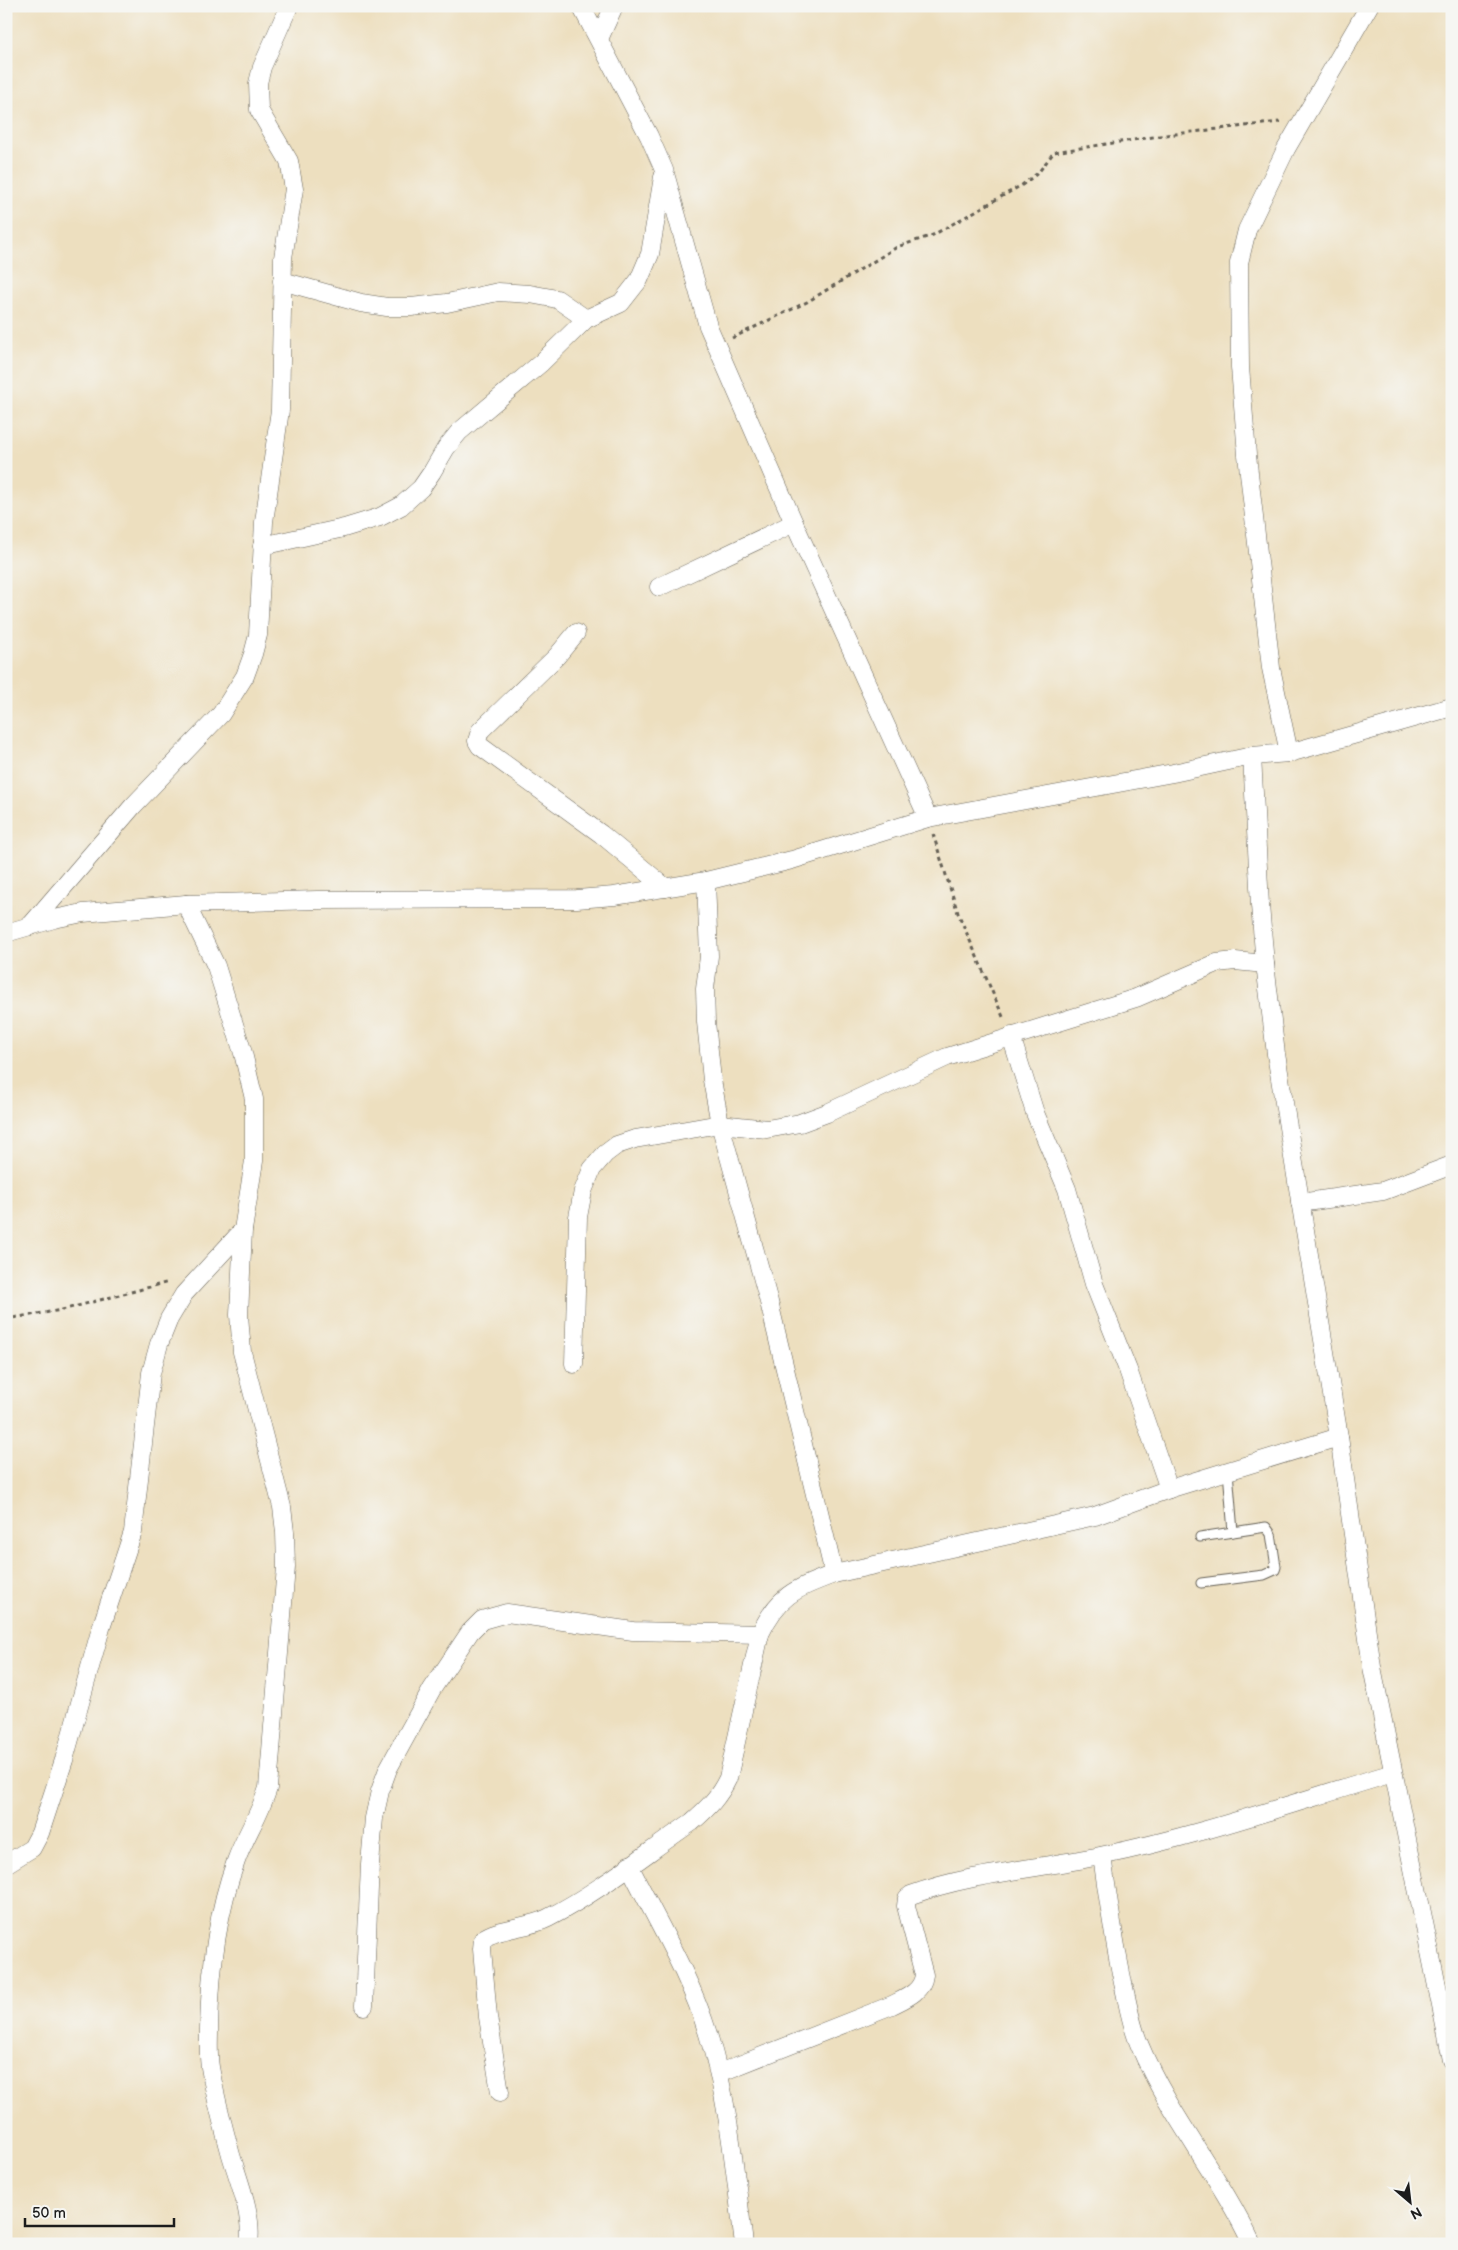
<svg xmlns="http://www.w3.org/2000/svg" width="1458" height="2250" font-family="'Balsamiq Sans',sans-serif">
  <rect width="100%" height="100%" fill="#f6f6f2"/>
  <filter id="ink" filterUnits="userSpaceOnUse"><feTurbulence type="fractalNoise" baseFrequency=".02" numOctaves="2"/><feDisplacementMap in="SourceGraphic" scale="10" xChannelSelector="R" yChannelSelector="G"/><feConvolveMatrix kernelMatrix="1 2 1 2 8 2 1 2 1" color-interpolation-filters="sRGB"/></filter>
  <filter id="wash" filterUnits="userSpaceOnUse"><feTurbulence type="fractalNoise" baseFrequency=".0096" numOctaves="4" result="noise"/><feDisplacementMap in="SourceGraphic" scale="20" xChannelSelector="R" yChannelSelector="G"/><feGaussianBlur stdDeviation="1.12" result="paint"/><feColorMatrix in="noise" values="0 0 0 0 0 0 0 0 0 0 0 0 0 0 0 0 0 1.4 0 .05"/><feComposite in="paint" operator="in"/></filter>
  <g filter="url(#wash)">
    <rect width="100%" height="100%" fill="#eddfbf"/>
  </g>
  <g filter="url(#ink)">
    <g fill="none" stroke-linecap="round" stroke-linejoin="round">
      <defs>
        <g id="service">
          <path d="M1228,1471L1233,1532"/>
          <path d="M1200,1537L1266,1527L1271,1534L1276,1567L1275,1570L1264,1575L1201,1583"/>
        </g>
        <g id="minor">
          <path d="M581,6L649,136L664,170L708,326L794,523L928,818"/>
          <path d="M599,39L614,6"/>
          <path d="M282,281L361,303L387,307H411L447,303L498,292L530,294L557,299L586,319"/>
          <path d="M262,546L344,528L380,517L401,506L421,488L432,472L446,448L459,432L541,363L586,319L621,303L639,280L650,254L663,177"/>
          <path d="M659,587L794,523"/>
          <path d="M576,633L557,656L480,731L477,741L480,746L601,834L666,888"/>
          <path d="M1289,753L1271,668L1247,455L1240,367L1239,263L1247,230L1286,149L1369,6"/>
          <path d="M1252,756L1289,753L1452,707"/>
          <path d="M706,881L709,956L705,989L706,1022L712,1080L720,1124L769,1302L834,1574"/>
          <path d="M186,904L216,966L243,1053L254,1099V1161L243,1230L239,1315L242,1352L282,1507L285,1532L286,1567L268,1788C260,1814 245,1836 236,1861C216,1915 210,1972 209,2029C209,2041 208,2055 210,2067C215,2097 223,2126 231,2155C239,2182 253,2215 249,2244"/>
          <path d="M30,926L133,806L221,714L245,676L253,654L258,635L264,522L280,410L283,258L294,189L289,161L259,110L258,83L262,67L289,6"/>
          <path d="M6,933L54,919L83,913L186,904L317,900L577,899L614,896L706,881L792,860L928,818L1173,773L1252,756L1260,905L1265,964L1276,1054L1339,1437L1372,1667L1452,2060"/>
          <path d="M1011,1036L1035,1113L1067,1189L1094,1284L1128,1370L1169,1489"/>
          <path d="M1300,1203L1383,1191L1452,1165"/>
          <path d="M574,1364L578,1217L583,1191L592,1169L605,1154L617,1145L635,1139L720,1124L767,1129L800,1123L827,1113L947,1057L1136,998L1217,963L1235,961L1265,964"/>
          <path d="M1102,1856C1108,1899 1114,1941 1123,1983C1128,2004 1131,2026 1140,2046C1169,2116 1220,2175 1252,2244"/>
          <path d="M6,1864L32,1848L40,1833L64,1760L101,1628L133,1532L151,1373L159,1344L169,1319L184,1294L243,1230"/>
          <path d="M629,1865C656,1920 690,1975 708,2034C729,2101 735,2174 744,2244"/>
          <path d="M364,2006L370,1864L374,1818L380,1791L388,1769L432,1689L470,1632L482,1620L507,1613L633,1631L760,1634"/>
          <path d="M719,2073L892,2005C906,1998 922,1992 924,1975L906,1906L907,1898L911,1895C971,1873 1038,1869 1100,1856C1200,1836 1295,1802 1393,1773"/>
          <path d="M500,2092L488,2017L482,1949L483,1939C497,1928 529,1928 548,1918C599,1892 645,1854 692,1822C708,1808 719,1797 728,1778L760,1634C778,1595 795,1589 834,1574L1095,1516L1169,1489L1339,1437"/>
        </g>
      </defs>
      <use href="#service" stroke="#656055" stroke-width="11"/>
      <use href="#minor" stroke="#656055" stroke-width="19"/>
      <g stroke="#656055" stroke-width="3" stroke-dasharray="4 4" stroke-linecap="butt">
        <path d="M732,338L807,302L897,247L933,235L1022,185L1038,173L1054,152L1166,135L1280,122"/>
        <path d="M933,834L958,913L1004,1019"/>
        <path d="M6,1319L62,1310L169,1282"/>
      </g>
      <use href="#service" stroke="#fff" stroke-width="9"/>
      <use href="#minor" stroke="#fff" stroke-width="18"/>
    </g>
  </g>
  <rect width="1458" height="2250" fill="none" stroke="#f6f6f2" stroke-width="25"/>
  <g transform="translate(1410 2202) rotate(152)" stroke="#f6f6f2" stroke-width="4" paint-order="stroke">
  <path d="M0-4L9 19L0 12L-9 19Z" fill="#1c1c1c"/>
  <text y="-8" font-size="14" font-weight="bold" text-anchor="middle" fill="#1c1c1c">N</text>
  </g>
  <path d="M25 2218v8h149v-8" fill="none" stroke="#1c1c1c" stroke-width="2.5"/>
  <text x="32" y="2218" font-size="15" fill="#1c1c1c" stroke="#f6f6f2" stroke-width="4" paint-order="stroke">50 m</text>
</svg>
